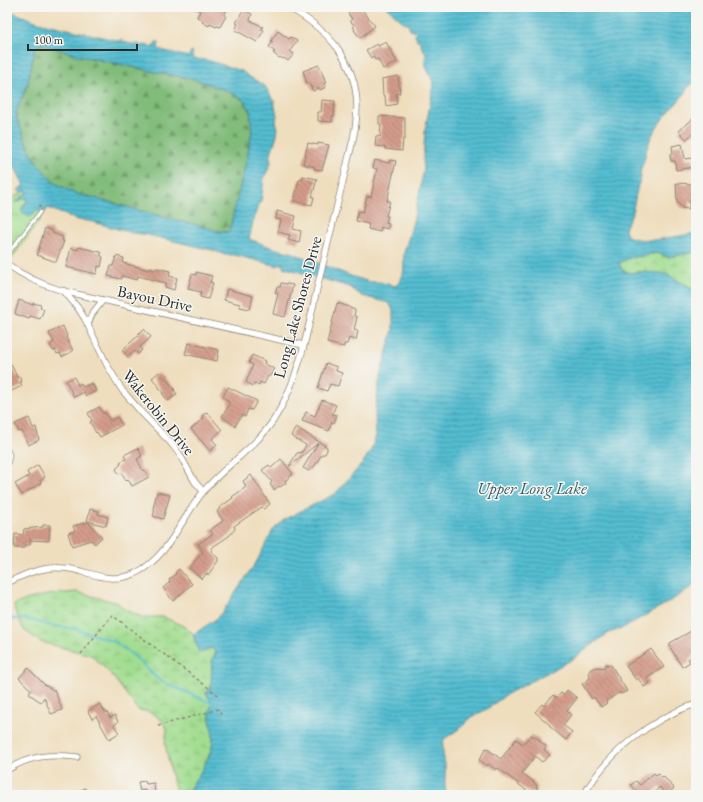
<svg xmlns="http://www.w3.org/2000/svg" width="703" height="802" font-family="'EB Garamond',serif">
  <defs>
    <pattern id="grass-tufts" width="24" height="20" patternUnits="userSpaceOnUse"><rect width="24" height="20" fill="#a2dd90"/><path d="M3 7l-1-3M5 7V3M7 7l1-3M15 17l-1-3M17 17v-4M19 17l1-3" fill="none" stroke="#8cbe7c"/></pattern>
    <pattern id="forest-firs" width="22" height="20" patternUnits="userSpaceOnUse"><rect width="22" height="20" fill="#81bc7a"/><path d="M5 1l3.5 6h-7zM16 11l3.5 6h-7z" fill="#6a9964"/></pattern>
    <pattern id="wetland-marsh" width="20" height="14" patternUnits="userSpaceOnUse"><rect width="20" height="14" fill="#a2dd90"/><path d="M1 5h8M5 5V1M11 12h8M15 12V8" fill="none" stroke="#8cbe7c"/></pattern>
    <pattern id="water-rules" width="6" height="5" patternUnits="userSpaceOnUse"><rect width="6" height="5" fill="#54bdd1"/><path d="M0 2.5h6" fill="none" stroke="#469aaa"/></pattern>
    <pattern id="building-back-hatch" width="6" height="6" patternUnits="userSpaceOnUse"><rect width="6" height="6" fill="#d49c8a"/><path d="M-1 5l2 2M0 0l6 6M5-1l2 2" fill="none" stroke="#ac7f71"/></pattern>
  </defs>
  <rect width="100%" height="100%" fill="#f6f6f2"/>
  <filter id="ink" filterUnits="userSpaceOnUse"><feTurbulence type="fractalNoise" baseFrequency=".025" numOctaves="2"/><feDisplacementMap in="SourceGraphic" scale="8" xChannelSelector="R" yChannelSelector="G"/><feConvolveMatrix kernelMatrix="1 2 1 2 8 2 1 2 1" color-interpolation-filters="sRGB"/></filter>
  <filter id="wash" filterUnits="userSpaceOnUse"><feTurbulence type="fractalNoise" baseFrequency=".012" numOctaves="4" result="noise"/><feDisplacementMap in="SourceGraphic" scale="16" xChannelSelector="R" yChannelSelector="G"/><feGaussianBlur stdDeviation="0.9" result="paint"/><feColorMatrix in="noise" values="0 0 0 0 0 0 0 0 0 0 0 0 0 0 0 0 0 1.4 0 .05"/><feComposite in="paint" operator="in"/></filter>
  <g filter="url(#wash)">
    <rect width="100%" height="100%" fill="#efdebe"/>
    <path fill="url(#grass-tufts)" stroke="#66845e" d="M25,190L27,193L15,202H17L27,197V201L22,208L33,214L37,209L42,213L48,208L10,261L7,258V202Z"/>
    <path fill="url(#forest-firs)" stroke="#567452" d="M42,44L77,55L160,73L194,79L228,91L244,100L250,110L252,131L247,158L229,232L217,231L198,225L178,221L87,196L76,194L53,182L38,164L28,147L17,119L16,113L27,86L35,49L38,46Z"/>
    <g fill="url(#wetland-marsh)" stroke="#66845e">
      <path d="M696,252V290L674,279L670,275L659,273L637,272L629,273L622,270L618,263L629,258L657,253L668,257Z"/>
      <path d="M77,592L118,603L125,610L142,617H164L183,626L194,634V638L201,653L211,648L215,651V657L212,659L211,687L206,693L212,703L213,740L212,748L203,769L185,795H179L176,790L172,778L165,743L167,729C160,716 152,711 138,710L111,674L91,655L41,642L24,630L15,611L14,605C34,595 55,594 77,592Z"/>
    </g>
    <path fill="url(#water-rules)" stroke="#40747e" fill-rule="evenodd" d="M387,7H696V81L686,89L687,91C666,116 651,126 644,160C642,168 639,169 641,178L638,185L632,213L625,229L627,236C646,245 676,236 696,233V252L668,257L657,253L630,258L619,263L622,270L629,273L637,272L659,273L670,275L674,279L696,290V584L669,602L621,629L608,633L573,659L507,694L487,709L472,717L459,729L444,739C441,749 444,756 445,765C446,776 443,785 447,795H185C194,784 213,754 213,740C213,727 206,716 212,703L206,693L211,687L212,658L215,657V651L211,648L199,653L194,638V634L216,619L224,610L257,561L273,530L285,519L335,494L362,464L371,450L376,436L375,412L380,376L393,330V310L391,306L389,303L362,296L350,287L283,267V264H279L278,266L235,255H225L212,250L144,234L133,233L89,221L77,220L48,208L42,213L37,210L30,217L24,215L21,210L27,201V197L15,203L27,193V191L25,190L21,193L18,190L24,185L8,154H7V39L12,37V34L7,30V10L38,22L119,41L122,39L123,42L135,45L137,43H138L140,46L145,45L153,47L156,42H159L158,49L188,57L191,51L193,52L192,56L195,59L207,60L242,71L248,76L265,86L273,100H275L274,102L277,115L276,121L278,128L277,135L270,156L271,163L264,178L261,201L255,214L249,239L276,249L290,252L351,276L370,282H379L395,286C399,284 401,280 402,277C406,268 402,257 405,249C414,222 419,195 424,167L423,162L425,130L433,89V82L425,64L426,53L422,48L420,41L417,40L415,35L416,32L410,30L408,23L403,22ZM42,44L77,55L160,73L194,79L228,91L244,100L250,110L252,131L247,158L229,232L217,231L198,225L178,221L87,196L76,194L53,182L38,164L28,147L17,119L16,113L28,82L35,49L38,46Z"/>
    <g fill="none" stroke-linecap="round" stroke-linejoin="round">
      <path stroke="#54bdd1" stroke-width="2" d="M7,617L14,619H27L48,625L76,629L113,641L133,655L160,681L212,703"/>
    </g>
    <g id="blocks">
      <g fill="url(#building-back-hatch)">
        <path d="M191,7H228L224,15L226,16L220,27L217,26L216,27L210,24L209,26L202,22L203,20L197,17L200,11Z"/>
        <path d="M355,7H360L375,26L360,38L354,30L355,29L353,27L355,26L350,21L352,19L348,13Z"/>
        <path d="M243,10L252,14L250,20L263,27L261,29L264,30L257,42L235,30L238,24L236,23Z"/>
        <path d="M278,31L289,39L291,37L297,41L290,51L294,54L288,61L284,58L283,59L280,57L279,58L273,53L275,52L269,47L273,42L271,41Z"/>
        <path d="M386,42L397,62L383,69L378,59L375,60L373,56L371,58L366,50L377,44L378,46Z"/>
        <path d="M319,65L326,82L324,83L326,87L320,90L319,88L313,91L309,83H307L303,71Z"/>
        <path d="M398,76L400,93L396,94L397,104L386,106L385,96H383L382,79Z"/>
        <path d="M322,100L335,101L334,116H332V122L318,121V112H321Z"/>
        <path d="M379,116L405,118V139H403L402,151L385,149V147L375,146L376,136L380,137L381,124H379Z"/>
        <path d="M696,116V132L686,139L679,131Z"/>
        <path d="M308,143L318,145V143L329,145L322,170L314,169L315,167L303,164Z"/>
        <path d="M682,144L685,159L693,158L694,167L676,170L675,161H671L670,154H673L672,146Z"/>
        <path d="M375,160L389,163L390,160L396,161L387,201H390L386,216H388L386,223L389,224L387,229L381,227L380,232L368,229L369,224L356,221L358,211L363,212L367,196L371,197L377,169L373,168Z"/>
        <path d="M303,176L317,179L312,197H314L312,205L294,201L299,180H302Z"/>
        <path d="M676,183L694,184V188H696V201H689V209L682,208L677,202Z"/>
        <path d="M277,211L296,216L293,229L301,231L299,243L288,240L290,235L278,232L281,220L276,219Z"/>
        <path d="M45,228L53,231L52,233L63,237L62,241H64L56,262L37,255Z"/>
        <path d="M78,247L101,252V256L103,257L101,267L98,266L97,274L66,267L71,248L78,250Z"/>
        <path d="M116,256L124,258L123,263L149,270L150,268L155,270L156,268L170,271L169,276L177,278L174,290L165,287L166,283L138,276L137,280L122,276L121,279L108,276L111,266H113Z"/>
        <path d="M196,272L212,276L210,282L213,283L208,299L200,297L201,292L188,289L192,274L196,275Z"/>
        <path d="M281,283L293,285L285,317L273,314L278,293H275L277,287H280Z"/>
        <path d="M227,289L253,296L250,309L240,307V304L224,300Z"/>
        <path d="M19,300L33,305V303L41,305L40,307L44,309L40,319L30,316L29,319L15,314Z"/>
        <path d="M337,303L350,307V308L355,310L354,316L357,317L354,330L358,331L356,340L349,338L347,344H344V347L327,343Z"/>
        <path d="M63,326L67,336L66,337L73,351L62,357L60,353L57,354L55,350L53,351L50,345L54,342L49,333Z"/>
        <path d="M144,329L151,337L140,347L142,350L138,354L135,351L128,357L122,350L139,335L138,334Z"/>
        <path d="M188,343L219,350L217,361L185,354Z"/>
        <path d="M252,355L265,361L264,363L274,369L270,376H268L264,384L260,382L259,385L254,383L253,386L246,382L253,365L249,363Z"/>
        <path d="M326,363L337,367L336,371L342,373L338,386L330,384L327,391L318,388Z"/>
        <path d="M11,364L17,377L19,376L22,382H20L22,386L7,393V366Z"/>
        <path d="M159,372L175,389L174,390L177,394L168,401L162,393H163L159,388H160L152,378Z"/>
        <path d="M74,377L78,385L81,383L83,387L92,383L96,391L86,396L84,392L74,397L66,381Z"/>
        <path d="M228,387L257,401L252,410L248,409L245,417L242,415L235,426L222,416L229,406L228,401L223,397Z"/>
        <path d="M322,400L336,405L332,414L337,415L334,423L332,422L329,431L302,421L306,412L315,416Z"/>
        <path d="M99,407L103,414L105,412L110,421L117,417L122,425L100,437L97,432L96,433L90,422L92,421L88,413Z"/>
        <path d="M207,412L222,430L212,439L217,445L210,451L191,429L204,418L202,416Z"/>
        <path d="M29,418L33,428L36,427L39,440L28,445L22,431L19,432L15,424Z"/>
        <path d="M296,427L327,447V450L325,454H322L314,467H312L309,471L303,468L318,443L290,466H289L297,453L302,452L306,445L291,436Z"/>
        <path d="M138,448L142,456L137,459L143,471L145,470L149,477L132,486L128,479L126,481L122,473L119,474L116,469L121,464L120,462L126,459L124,455Z"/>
        <path d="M281,459L293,474L285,481L286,483L280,487L279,486L274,490L270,484L272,482L262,470L269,465L271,468Z"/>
        <path d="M38,465L45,477L40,481L41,483L22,495L15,484L29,476L27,472Z"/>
        <path d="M251,475L270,504L264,509L262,507L234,526L235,529L229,536L211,548L212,550L211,551L218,558V561L208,575L207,573L202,579L189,568L203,552L198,544L213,534L210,530L223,521L217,511L220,509L219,508L233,498L232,497L246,487L243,481Z"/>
        <path d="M157,492L170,495L163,519L153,516L155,510L153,509Z"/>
        <path d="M90,509L99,511L98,514L108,517L106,526L87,521Z"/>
        <path d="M88,522L102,537L95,544L91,540L72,546L68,533L75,531L73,526Z"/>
        <path d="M43,525H50L49,541L30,540V545H25V548H14L15,534L23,535L24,529L43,527Z"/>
        <path d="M179,569L192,584L173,601L163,588L170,582L169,580L176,574L175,573Z"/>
        <path d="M693,630L696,636V654L688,659L690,662L682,667L670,647V643Z"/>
        <path d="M651,649L664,667L647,678L650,683L644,687L638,678L636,680L626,666Z"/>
        <path d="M606,664L611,665L627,691L621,694L620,692L606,701L607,703L601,707L594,697L592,699L582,684L590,678L589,671L593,668L599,667L604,668Z"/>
        <path d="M28,668L45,685L55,691L62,710L51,714L44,697L41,702L29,694L31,690L19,678Z"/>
        <path d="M567,690L577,698L567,711L571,715L563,725L572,732L566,740L549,726L550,725L535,712L542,704L544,706L553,695L556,698L561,693L564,695Z"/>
        <path d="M100,704L105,712H107L110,718L115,715L118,722L114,725L119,733L109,739L96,716L92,719L88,711Z"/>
        <path d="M531,735L540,740L539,741L546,746L544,750L550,755L542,762L535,756L522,773L534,782V783L537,786L536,787L538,788L534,793L532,792L531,794L498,768L496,770L488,764L487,766L479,760L486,748L501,759L516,739L523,744Z"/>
        <path d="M654,773L656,775L658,773L662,777L663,776L674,788L667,795L660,787L651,795H641L631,785L636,781L640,785Z"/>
        <path d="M145,781L146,784L154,783L155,795H146L145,790L140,791L138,782Z"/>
        <path d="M85,788L89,795H71Z"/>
      </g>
    </g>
  </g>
  <g filter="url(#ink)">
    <use href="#blocks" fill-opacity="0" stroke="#8d8474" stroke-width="1"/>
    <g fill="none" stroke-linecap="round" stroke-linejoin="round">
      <defs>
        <path id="service" d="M7,255L40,212"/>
        <g id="minor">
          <path d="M7,264C24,277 43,285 63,291L303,345"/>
          <path d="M64,291L78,308L85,319L107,365L122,390L141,412L171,443L180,455L195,482L203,491"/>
          <path d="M88,324L92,314L103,300"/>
          <path d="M7,451L9,455L7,463"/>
          <path d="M7,583C25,574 43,566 63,568C90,570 108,586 136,573C169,556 181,519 203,492C224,466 254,449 273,421C300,380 308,327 319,280C329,237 340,195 350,152C354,137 357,122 357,106C356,59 327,29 288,7"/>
          <path d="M7,770C31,755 50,754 77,757"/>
          <path d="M584,795C606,754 652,718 696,704"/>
        </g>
      </defs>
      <use href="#service" stroke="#8d8474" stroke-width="4.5"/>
      <use href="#minor" stroke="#8d8474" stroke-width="7"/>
      <g stroke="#8d8474" stroke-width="1.5" stroke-dasharray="3 3" stroke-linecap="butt">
        <path d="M39,207L43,202"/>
        <path d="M81,654L112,615L218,695"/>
        <path d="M158,726L219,709L221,714"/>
      </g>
      <use href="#service" stroke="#fff" stroke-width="3"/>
      <use href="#minor" stroke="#fff" stroke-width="5.5"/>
    </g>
  </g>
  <g text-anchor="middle" stroke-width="3" stroke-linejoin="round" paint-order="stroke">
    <g font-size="16" fill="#2b2b2b" stroke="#f6f6f2">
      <text transform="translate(155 298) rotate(12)" y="6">Bayou Drive</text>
      <text transform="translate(297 307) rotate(-75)" y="6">Long Lake Shores Drive</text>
      <text transform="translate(159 412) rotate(51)" y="6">Wakerobin Drive</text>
    </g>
    <g font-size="17" font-style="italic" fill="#395e65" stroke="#f6f6f2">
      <text x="532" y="494">Upper Long Lake</text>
    </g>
  </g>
  <rect width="703" height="802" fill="none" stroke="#f6f6f2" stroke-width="24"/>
  <path d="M28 44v6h109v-6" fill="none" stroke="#2b2b2b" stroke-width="2"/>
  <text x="34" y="44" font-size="12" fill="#2b2b2b" stroke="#f6f6f2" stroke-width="3" paint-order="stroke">100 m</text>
</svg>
